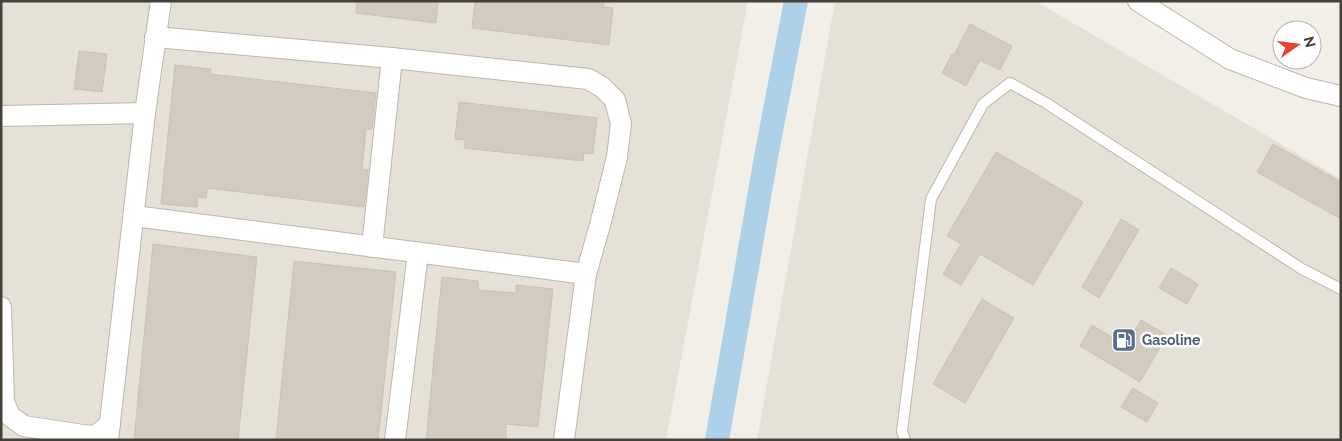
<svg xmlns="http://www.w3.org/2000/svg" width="1342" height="441" font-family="Raleway,sans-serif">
  <rect width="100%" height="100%" fill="#f2efe9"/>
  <g fill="#e6e1d7">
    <path d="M1,1H748L666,440H1Z"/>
    <path d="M835,1H1035L1341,179V440H757Z"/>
  </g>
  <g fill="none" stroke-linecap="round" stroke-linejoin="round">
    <path stroke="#acd1e8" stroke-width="24" d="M717,440L766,157L796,1"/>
  </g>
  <g fill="#d3cac0" stroke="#ccc2b4">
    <path d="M357,1H438L436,23L356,13Z"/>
    <path d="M475,1H604L603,7L613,8L609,45L472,28Z"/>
    <path d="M970,24L1012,46L1000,70L980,60L966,86L942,73L952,54L954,55Z"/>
    <path d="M79,51L107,54L102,92L74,89Z"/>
    <path d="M175,65L211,69L210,74L376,93L372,129H366L362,169L368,170L364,207L207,188L206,198L198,197L197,207L161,204Z"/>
    <path d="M459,102L597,118L593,154L584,153L583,161L464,148L465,140L455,139Z"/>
    <path d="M1273,144L1341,182V219L1257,172Z"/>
    <path d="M996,152L1083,202L1033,285L980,254L961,285L943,274L961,244L947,236Z"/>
    <path d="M1121,219L1139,230L1099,298L1082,287Z"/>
    <path d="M153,244L257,257L238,440H134Z"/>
    <path d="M294,261L396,272L378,440H276Z"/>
    <path d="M1171,268L1198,284L1187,304L1159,288Z"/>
    <path d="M442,277L478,281V290L516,293V285L553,289L538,427L506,424V440H426Z"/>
    <path d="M982,299L1014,318L965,403L933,384Z"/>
    <path d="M1141,320L1167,335L1140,382L1080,346L1092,325L1126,346Z"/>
    <path d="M1133,388L1158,403L1147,422L1121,407Z"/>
  </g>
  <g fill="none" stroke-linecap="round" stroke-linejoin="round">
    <defs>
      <path id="lane" d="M905,440L902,431L931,199L983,104L1010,83L1046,103L1302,269L1341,289"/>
      <g id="street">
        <path d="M1138,1L1230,59L1306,88L1341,96"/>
        <path d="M155,37L392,58L588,79L602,87L615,100L621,124L617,157L600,225L586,274L564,440"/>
        <path d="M1,116L145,113"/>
        <path d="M134,216L586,274"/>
        <path d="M372,247L392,58"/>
        <path d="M1,307L4,402L10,416L24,426L89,436L97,435L110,424"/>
        <path d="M108,440L145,113L161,1"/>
        <path d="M395,440L418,253"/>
      </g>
    </defs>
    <use href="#lane" stroke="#bdb6ac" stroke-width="12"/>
    <use href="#street" stroke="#bdb6ac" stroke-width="22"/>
    <use href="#lane" stroke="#fff" stroke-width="10"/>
    <use href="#street" stroke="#fff" stroke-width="20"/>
  </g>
  <defs>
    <symbol id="fuel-square" viewBox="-11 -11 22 22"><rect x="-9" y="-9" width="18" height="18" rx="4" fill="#5c6f8a" stroke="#fff"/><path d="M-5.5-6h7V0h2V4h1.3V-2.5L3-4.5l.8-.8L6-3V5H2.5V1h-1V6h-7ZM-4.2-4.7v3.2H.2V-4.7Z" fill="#fff"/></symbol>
  </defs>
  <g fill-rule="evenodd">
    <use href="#fuel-square" x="1110" y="326" width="28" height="28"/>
  </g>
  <g text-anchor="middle" stroke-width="5" stroke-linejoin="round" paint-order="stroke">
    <g font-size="14" font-weight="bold" fill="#4e5e75" stroke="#fff" text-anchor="start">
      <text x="1142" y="345">Gasoline</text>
    </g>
  </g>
  <rect width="1342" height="441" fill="none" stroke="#454038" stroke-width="5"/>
  <g transform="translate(1297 45) rotate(76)"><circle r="24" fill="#ffffff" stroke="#b5b3af"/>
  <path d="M0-4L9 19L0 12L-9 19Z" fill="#e04632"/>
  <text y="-8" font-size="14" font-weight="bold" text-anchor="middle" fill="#454038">N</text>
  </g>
</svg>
